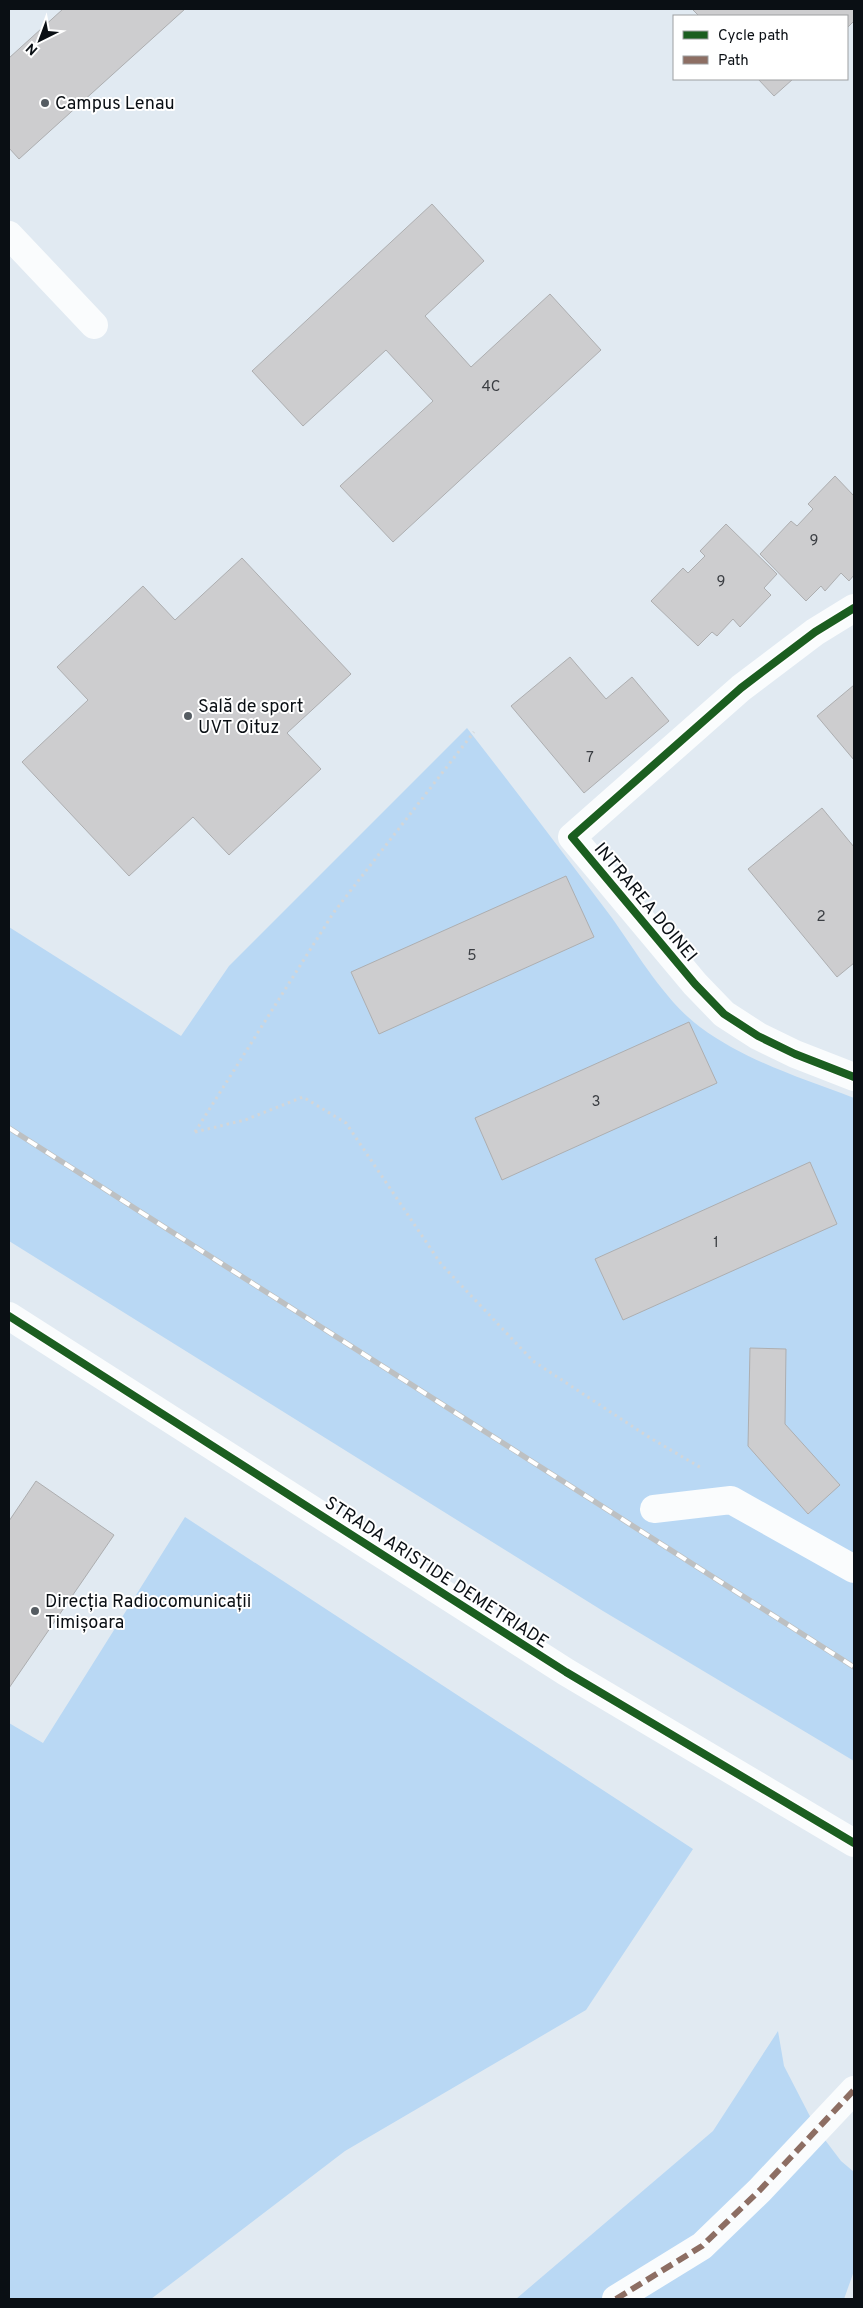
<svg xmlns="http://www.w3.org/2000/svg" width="863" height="2308" font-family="Overpass,sans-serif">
  <rect width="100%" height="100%" fill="#e1eaf2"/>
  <g fill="#b9d8f4">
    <path d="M467,728C516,791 564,854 612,918C637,953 665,1001 700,1027C746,1061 801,1078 854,1098V1761L603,1611L9,1241V927L181,1036L229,966Z"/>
    <path d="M185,1517L693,1849L586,2010L345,2151L151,2299H9V1723L43,1743Z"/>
    <path d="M778,2031L784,2066L816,2128L841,2161L854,2172V2271L844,2299H516L713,2131Z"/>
  </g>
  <g fill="#cdcdcf" stroke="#adaeb0">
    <path d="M63,9H185L19,159L9,148V58Z"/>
    <path d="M692,9H854V21L847,28V16H699Z"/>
    <path d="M758,79H793L774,96Z"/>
    <path d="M432,204L484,261L425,316L471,367L550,294L601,350L393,542L340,486L433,401L386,350L303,426L252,371Z"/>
    <path d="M835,476L854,496V575L849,581L841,573L825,591L821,586L806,601L760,554L791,521L797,526L813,509L808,504Z"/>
    <path d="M726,524L777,574L764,588L771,595L740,627L733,619L717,636L712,632L698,646L651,601L683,568L688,573L705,556L700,551Z"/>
    <path d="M242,558L351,674L287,733L321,769L229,855L193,817L129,876L22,762L88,700L57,667L143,586L175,620Z"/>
    <path d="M570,657L606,699L632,677L669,721L584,793L511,706Z"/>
    <path d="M854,685V760L817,716Z"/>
    <path d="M822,808L854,847V963L837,977L748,869Z"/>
    <path d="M566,876L594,937L379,1034L351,972Z"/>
    <path d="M689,1022L717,1083L502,1180L475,1118Z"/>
    <path d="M810,1162L837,1224L623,1320L595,1259Z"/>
    <path d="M750,1348L786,1349L785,1424L840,1485L808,1514L748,1446Z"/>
    <path d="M36,1481L114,1535L9,1688V1521Z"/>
  </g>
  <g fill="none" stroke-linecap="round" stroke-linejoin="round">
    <g stroke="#d3d6d8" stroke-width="3" stroke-dasharray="2.5 4" stroke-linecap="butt">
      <path d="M195,1132L245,1120L303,1097L346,1123L441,1264L533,1361L647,1436L703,1469"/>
      <path d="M195,1132L334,912L474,732"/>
    </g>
    <g stroke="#fafcfd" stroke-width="28">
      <path d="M9,235L94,325"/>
      <path d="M854,608L815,632L741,688L572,837L695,984L724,1014L758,1036L795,1054L854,1077"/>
      <path d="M9,1316L566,1672L854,1843"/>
      <path d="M654,1509L731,1500L854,1569"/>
      <path d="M616,2299L702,2246L760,2190L854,2090"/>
    </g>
    <defs>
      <path id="rail" d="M9,1128L854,1667"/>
    </defs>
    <use href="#rail" stroke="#bdc0c2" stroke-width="5.5"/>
    <use href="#rail" stroke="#fff" stroke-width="4" stroke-dasharray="11" stroke-linecap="butt"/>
    <path stroke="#8d6e63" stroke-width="6" stroke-dasharray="12 6" stroke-linecap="butt" d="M616,2299L702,2246L760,2190L854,2090"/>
    <defs>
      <g id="cycleway">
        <path d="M854,608L815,632L741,688L572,837L695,984L724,1014L758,1036L795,1054L854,1077"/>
        <path d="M9,1316L566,1672L854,1843"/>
      </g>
    </defs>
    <use href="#cycleway" stroke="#fff" stroke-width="11"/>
    <use href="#cycleway" stroke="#1b5e20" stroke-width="8"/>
  </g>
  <g fill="#555c62" stroke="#fff" stroke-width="2">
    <circle cx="45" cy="103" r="5"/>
    <circle cx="188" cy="716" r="5"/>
    <circle cx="35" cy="1611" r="5"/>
  </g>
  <g text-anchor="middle" stroke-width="4" stroke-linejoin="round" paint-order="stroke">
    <g font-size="15" fill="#3b3e43">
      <text x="491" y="391">4C</text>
      <text x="814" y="545">9</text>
      <text x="721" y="586">9</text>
      <text x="590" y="762">7</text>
      <text x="821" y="921">2</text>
      <text x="472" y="960">5</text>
      <text x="596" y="1106">3</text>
      <text x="716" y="1247">1</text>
    </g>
    <g font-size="18" fill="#0a0f14" stroke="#fff" text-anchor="start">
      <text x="55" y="109">Campus Lenau</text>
      <text x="198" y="712">Sală de sport<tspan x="198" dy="21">UVT Oituz</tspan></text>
      <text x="45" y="1607">Direcția Radiocomunicații<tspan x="45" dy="21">Timișoara</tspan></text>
    </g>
    <g font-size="18" fill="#0a0f14" stroke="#fff">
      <text transform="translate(646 902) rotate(50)" y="6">INTRAREA DOINEI</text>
      <text transform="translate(437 1572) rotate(33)" y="6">STRADA ARISTIDE DEMETRIADE</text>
    </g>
  </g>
  <rect width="863" height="2308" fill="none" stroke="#0a0f14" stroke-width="20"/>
  <rect x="673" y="15" width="175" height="65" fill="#ffffff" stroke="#9d9fa1"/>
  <rect x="683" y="31" width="25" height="8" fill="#1b5e20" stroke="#9d9fa1"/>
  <text x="718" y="40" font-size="15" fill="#0a0f14">Cycle path</text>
  <rect x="683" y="56" width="25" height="8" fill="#8d6e63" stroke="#9d9fa1"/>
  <text x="718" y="65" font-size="15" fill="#0a0f14">Path</text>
  <g transform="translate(40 40) rotate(222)" stroke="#ffffff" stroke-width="4" paint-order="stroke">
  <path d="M0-4L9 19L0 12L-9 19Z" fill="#0a0f14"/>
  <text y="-8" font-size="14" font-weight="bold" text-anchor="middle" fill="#0a0f14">N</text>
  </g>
</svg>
